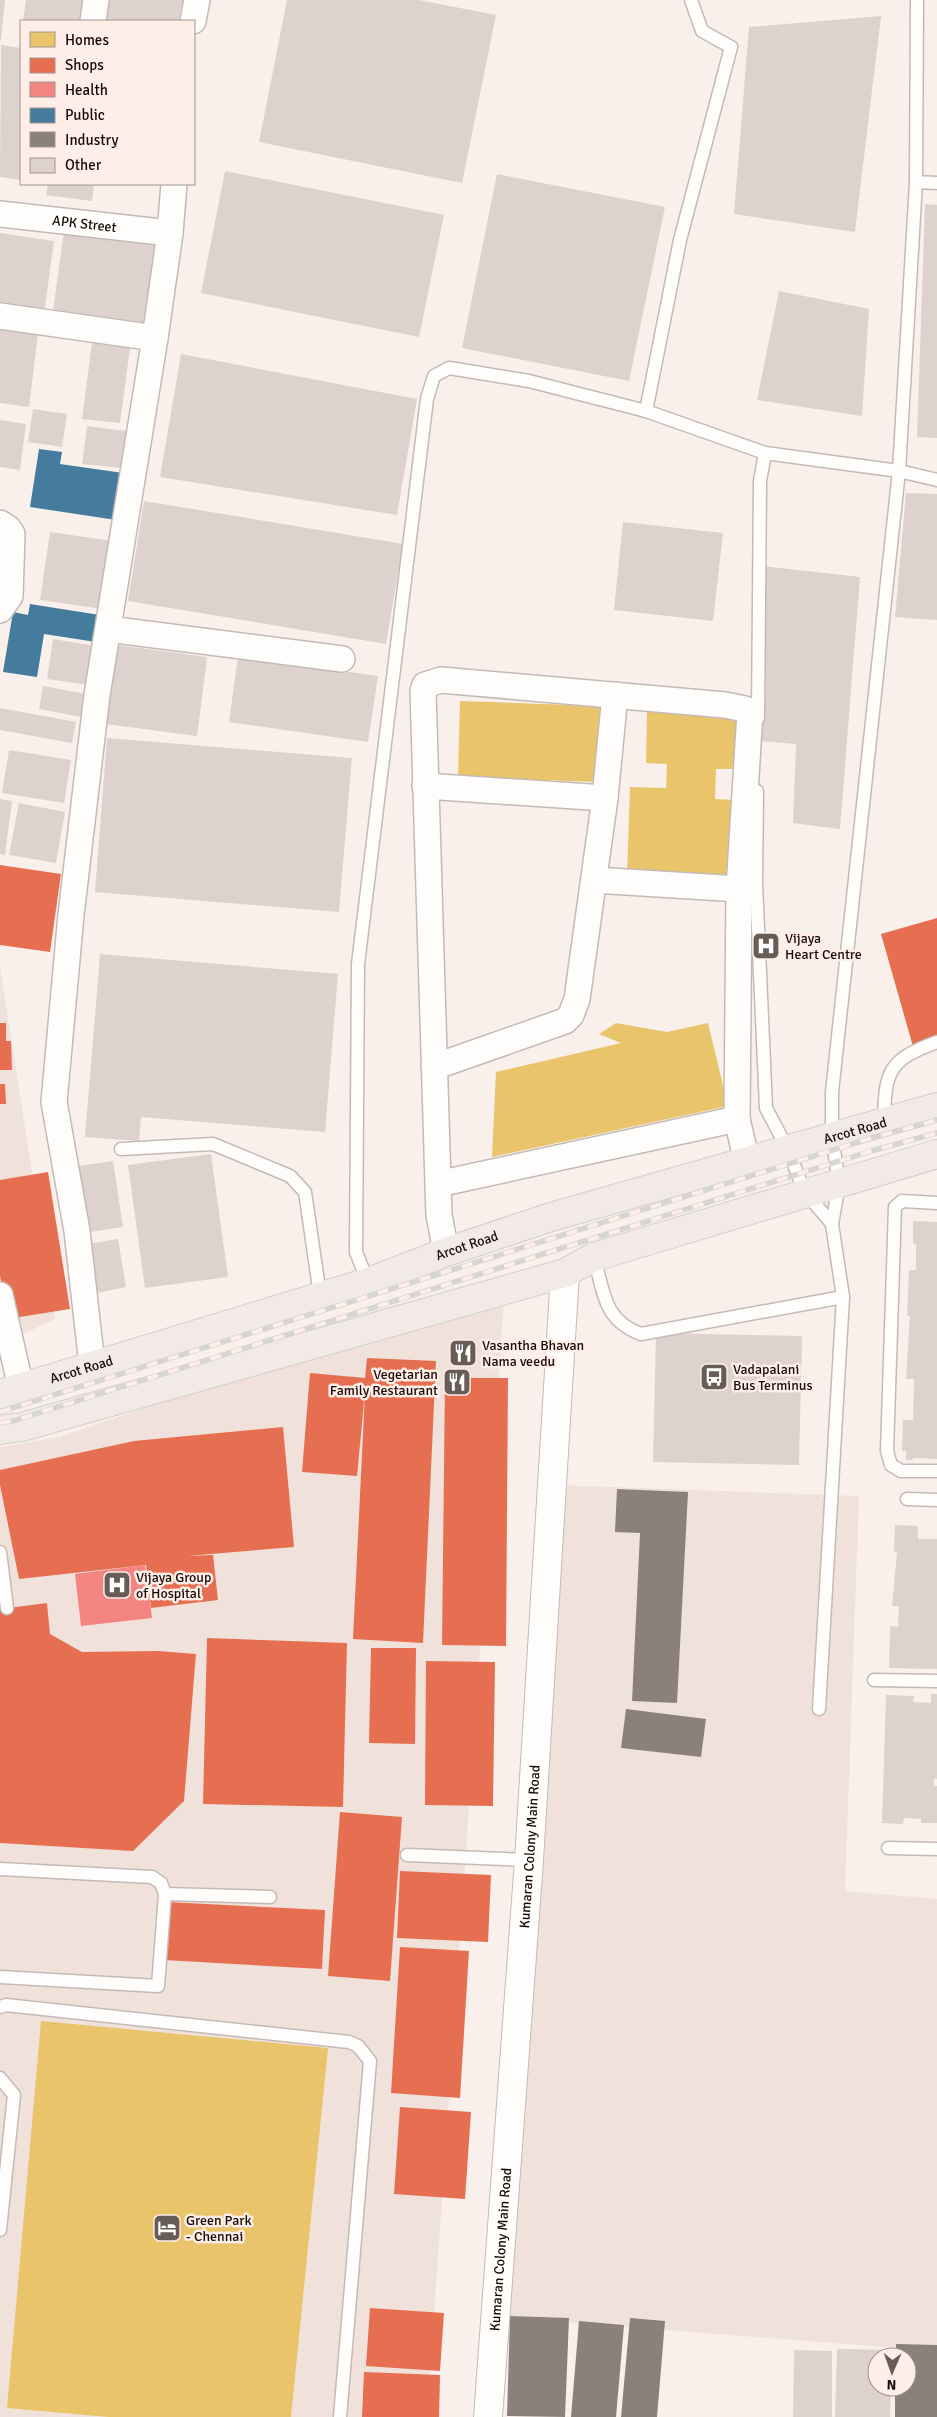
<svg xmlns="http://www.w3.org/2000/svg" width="937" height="2417" font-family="Signika,sans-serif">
  <rect width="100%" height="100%" fill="#f9f0ec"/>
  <g fill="#f0e2db">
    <path d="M0,967L55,1319L0,1345Z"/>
    <path d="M505,1286L427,2417H0V1447L59,1437Z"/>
    <path d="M556,1485L859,1496L845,1891L937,1899V2351L497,2317Z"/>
  </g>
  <g fill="#e9c46a">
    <path d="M460,701L600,706L598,782L458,777Z"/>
    <path d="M647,711L738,714L736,769H716L715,799L735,800L732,880L627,876L630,787L666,788L667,764L646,763Z"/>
    <path d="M616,1023L667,1032L708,1023L728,1106L492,1157L496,1072L621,1043L599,1034Z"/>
    <path d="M41,2021L328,2048L291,2417H109L7,2408Z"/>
  </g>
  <g fill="#e76f51">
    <path d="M0,865L61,874L50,952L0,945Z"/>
    <path d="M937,918V1044L914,1050L881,934Z"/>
    <path d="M0,1023H6V1041H11L12,1070H0Z"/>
    <path d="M0,1084H5L6,1104H0Z"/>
    <path d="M48,1172L70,1309L7,1319L0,1275V1180Z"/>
    <path d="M367,1358L436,1361L423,1643L353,1639L365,1392L357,1476L302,1472L310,1373L365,1378Z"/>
    <path d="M445,1378H508L506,1646L442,1645Z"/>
    <path d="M283,1427L294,1547L187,1556L213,1555L218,1600L151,1608L146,1565L19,1579L0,1485V1470L134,1441Z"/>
    <path d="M47,1603L50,1634L82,1652L158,1651L196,1654L184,1801L133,1851L0,1843V1609Z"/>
    <path d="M207,1638L347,1643L343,1807L203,1804Z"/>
    <path d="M371,1648H416L415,1744L369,1743Z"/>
    <path d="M426,1661L495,1662L493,1806L425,1805Z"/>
    <path d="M340,1812L402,1817L390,1981L328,1976Z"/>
    <path d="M400,1871L491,1875L488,1942L397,1938Z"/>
    <path d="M167,1902L325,1910L322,1969L164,1960Z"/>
    <path d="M400,1947L469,1951L460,2098L391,2093Z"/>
    <path d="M400,2107L471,2112L465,2199L394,2194Z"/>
    <path d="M370,2308L444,2313L440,2371L366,2366Z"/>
    <path d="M364,2372L440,2375L439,2417H362Z"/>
  </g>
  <path fill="#f28482" d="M145,1565L152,1618L81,1626L75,1574Z"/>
  <g fill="#457b9d">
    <path d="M39,449L62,452L60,464L123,473L116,520L30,507Z"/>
    <path d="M30,604L100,615L96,642L44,634L37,677L3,672L13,612L28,615Z"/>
  </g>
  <g fill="#8a817c">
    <path d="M617,1489L688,1492L677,1703L632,1701L640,1533L615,1532Z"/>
    <path d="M626,1709L706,1719L701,1757L621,1748Z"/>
    <path d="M510,2316L569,2318L565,2417L507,2416Z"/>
    <path d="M630,2318L665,2321L657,2417H621Z"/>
    <path d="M579,2321L624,2325L616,2417H571Z"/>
    <path d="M896,2344L937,2345V2417H895V2387H907V2357H896Z"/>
  </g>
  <g fill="#ddd2cd">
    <path d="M0,0H5L1,40H0Z"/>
    <path d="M26,0H83L80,21H23Z"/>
    <path d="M106,0H183L178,21H101Z"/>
    <path d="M287,0H419L496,15L462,183L259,142Z"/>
    <path d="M881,16L855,232L734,214L749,27Z"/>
    <path d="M1,45L21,48V180L0,177Z"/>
    <path d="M225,171L444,215L419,337L201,293Z"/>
    <path d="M497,174L665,207L629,381L462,348Z"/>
    <path d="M48,184H94L92,201L46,195Z"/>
    <path d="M925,204L937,205V438L917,437Z"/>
    <path d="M64,231L155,244L143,330L52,318Z"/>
    <path d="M0,233L54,241L44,314L0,308Z"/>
    <path d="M779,291L869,309L862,416L757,400Z"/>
    <path d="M0,321L39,326L29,407L0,403Z"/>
    <path d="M92,343L130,348L120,423L82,419Z"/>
    <path d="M181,354L417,399L397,515L160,477Z"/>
    <path d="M33,409L67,414L62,447L28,442Z"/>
    <path d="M0,420L26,424L20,470L0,467Z"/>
    <path d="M87,426L126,431L122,468L82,464Z"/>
    <path d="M906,493L937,494V620L895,617Z"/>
    <path d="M144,501L403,544L386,644L128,601Z"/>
    <path d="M623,522L723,533L713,621L614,610Z"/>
    <path d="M50,532L113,541L103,609L40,600Z"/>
    <path d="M761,566L860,577L840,829L793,823L796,744L759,741Z"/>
    <path d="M53,639L96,646L90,685L47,679Z"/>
    <path d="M117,645L207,657L197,736L106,724Z"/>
    <path d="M238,656L378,676L368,742L229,722Z"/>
    <path d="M43,686L86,694L82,717L39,709Z"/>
    <path d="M0,708L76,722L72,743L0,730Z"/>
    <path d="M107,738L352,758L339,912L95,892Z"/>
    <path d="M9,750L71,760L64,803L2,793Z"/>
    <path d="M0,799L12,801L5,855L0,854Z"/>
    <path d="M19,803L65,812L56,863L9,855Z"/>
    <path d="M100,954L338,974L325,1132L141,1117L139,1141L85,1137Z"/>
    <path d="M211,1154L228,1277L145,1288L128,1165Z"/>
    <path d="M113,1161L123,1227L90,1232L79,1166Z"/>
    <path d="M913,1221L937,1222V1459L913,1458V1460H906V1451H902L903,1420H913L914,1379H906L910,1316H907L909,1270H916V1244H913Z"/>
    <path d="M118,1239L126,1287L96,1293L88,1244Z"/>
    <path d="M656,1333L802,1336L799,1465L653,1462Z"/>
    <path d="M895,1525L918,1526V1539H937V1669L889,1668L890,1626L898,1627L899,1606H892L897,1552H894Z"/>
    <path d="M931,1694H937V1779H934V1786H937V1823H921V1819L904,1818L903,1824L882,1823L886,1695L914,1696L913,1702L931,1703Z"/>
    <path d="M837,2349L892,2350V2357H877V2387H891L890,2417H835Z"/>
    <path d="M794,2350L832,2351V2417H793Z"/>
  </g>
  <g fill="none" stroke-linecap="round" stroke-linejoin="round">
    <defs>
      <g id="lane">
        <path d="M917,0L916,182L937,183"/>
        <path d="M646,411L765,453"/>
        <path d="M758,718L760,481L765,453L899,471L937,480"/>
        <path d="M757,791L756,883L766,1108L787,1148L805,1192L832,1224"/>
        <path d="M884,1122C885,1071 888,1060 937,1042"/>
        <path d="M121,1149L213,1144L290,1176L305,1192L320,1295"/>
        <path d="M937,1203L902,1201L895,1207L887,1451L891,1465L901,1471H937"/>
        <path d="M594,1257C604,1292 603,1320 641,1334L843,1297"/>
        <path d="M368,1282L356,1252L358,964L427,399L434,376L449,368L529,381L646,411L680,240L731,47L702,31L691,0"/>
        <path d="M907,1499L937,1500"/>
        <path d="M0,1552L7,1608"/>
        <path d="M874,1680L937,1681"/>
        <path d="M819,1709L843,1297L832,1224L839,1184L832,1136V1092L899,471L916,182"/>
        <path d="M888,1848L937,1849"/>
        <path d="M407,1855L529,1860"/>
        <path d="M0,1869L152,1877L161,1883L165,1894L158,1986L0,1977"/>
        <path d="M165,1894L270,1897"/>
        <path d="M0,2007L6,2005L349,2042L358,2046L370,2061L340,2417"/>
        <path d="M0,2078L14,2095L0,2230"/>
      </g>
      <g id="street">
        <path d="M93,21L96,0"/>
        <path d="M193,21L197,0"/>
        <path id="s1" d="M0,214L170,233"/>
        <path d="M0,316L155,338"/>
        <path d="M0,523L8,528L12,534L10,596L0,610"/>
        <path d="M108,629L342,659"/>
        <path d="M425,786L605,798L577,999L571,1015L565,1021L434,1067"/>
        <path d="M605,798L615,695"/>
        <path d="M594,880L739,889"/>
        <path d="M438,1184L737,1119"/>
        <path d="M446,1252L439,1215L438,1184L423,691L425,685L441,680L725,705L745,709L750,712L739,889L737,1119L747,1162"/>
        <path d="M0,1295L21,1388"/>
        <path d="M92,1365L77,1231L54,1102L71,915L97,695L155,338L170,233L174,184"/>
      </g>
      <g id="secondary">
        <path id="s2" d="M488,2417L529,1860L565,1273"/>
      </g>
      <g id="primary">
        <path id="s3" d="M0,1394L368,1282L446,1252L551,1217L937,1107"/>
        <path d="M0,1430L22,1427L565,1273L594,1257L937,1154"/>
      </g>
    </defs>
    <use href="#lane" stroke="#c4bab5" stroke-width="15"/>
    <use href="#street" stroke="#c4bab5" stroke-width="28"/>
    <use href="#secondary" stroke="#c4bab5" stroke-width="30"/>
    <use href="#primary" stroke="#d3cecb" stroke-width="30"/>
    <use href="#lane" stroke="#fefdfc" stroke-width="12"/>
    <use href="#street" stroke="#fefdfc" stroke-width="25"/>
    <use href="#secondary" stroke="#fefdfc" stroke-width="28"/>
    <use href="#primary" stroke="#f2eae6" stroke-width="28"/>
    <defs>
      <g id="rail">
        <path d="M0,1412L868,1139L937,1120"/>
        <path d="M0,1423L13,1421L871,1151L937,1133"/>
      </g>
    </defs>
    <use href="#rail" stroke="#d7d5d3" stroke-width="5.5"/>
    <use href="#rail" stroke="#feeee7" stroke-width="4" stroke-dasharray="11" stroke-linecap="butt"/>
  </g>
  <defs>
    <symbol id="hospital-square" viewBox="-11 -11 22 22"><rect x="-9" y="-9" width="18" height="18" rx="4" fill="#675c56" stroke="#feeee7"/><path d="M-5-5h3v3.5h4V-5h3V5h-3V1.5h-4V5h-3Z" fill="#fff"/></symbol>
    <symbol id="restaurant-square" viewBox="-11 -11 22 22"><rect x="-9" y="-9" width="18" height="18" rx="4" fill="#675c56" stroke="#feeee7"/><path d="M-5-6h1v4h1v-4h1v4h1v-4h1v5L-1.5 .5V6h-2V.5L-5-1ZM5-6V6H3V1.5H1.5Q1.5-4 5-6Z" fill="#fff"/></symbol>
    <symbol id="bus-square" viewBox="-11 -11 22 22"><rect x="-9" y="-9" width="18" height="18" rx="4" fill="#675c56" stroke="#feeee7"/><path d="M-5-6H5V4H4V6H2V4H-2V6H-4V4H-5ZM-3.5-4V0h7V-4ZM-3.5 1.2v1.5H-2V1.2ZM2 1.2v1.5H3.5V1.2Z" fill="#fff"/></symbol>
    <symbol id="hotel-square" viewBox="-11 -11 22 22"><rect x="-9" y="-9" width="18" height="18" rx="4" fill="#675c56" stroke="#feeee7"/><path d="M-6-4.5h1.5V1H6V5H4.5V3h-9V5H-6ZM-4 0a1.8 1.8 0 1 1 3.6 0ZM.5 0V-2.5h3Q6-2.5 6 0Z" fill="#fff"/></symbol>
  </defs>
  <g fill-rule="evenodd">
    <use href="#hospital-square" x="750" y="930" width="32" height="32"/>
    <use href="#restaurant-square" x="447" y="1337" width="32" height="32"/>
    <use href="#bus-square" x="698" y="1361" width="32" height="32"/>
    <use href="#restaurant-square" x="441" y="1366" width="32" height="32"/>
    <use href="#hospital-square" x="101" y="1569" width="32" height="32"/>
    <use href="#hotel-square" x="151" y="2212" width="32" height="32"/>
  </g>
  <g text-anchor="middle" stroke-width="5" stroke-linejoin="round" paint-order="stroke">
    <g font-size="14" fill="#180c06" stroke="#feeee7">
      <text dy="5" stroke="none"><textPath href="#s1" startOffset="85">APK Street</textPath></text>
      <text dy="5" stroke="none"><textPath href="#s3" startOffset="895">Arcot Road</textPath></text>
      <text dy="5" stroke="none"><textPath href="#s3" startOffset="490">Arcot Road</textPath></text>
      <text dy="5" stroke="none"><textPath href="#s3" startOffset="85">Arcot Road</textPath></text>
      <text dy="5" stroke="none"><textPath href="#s2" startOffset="572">Kumaran Colony Main Road</textPath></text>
      <text dy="5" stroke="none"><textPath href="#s2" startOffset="168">Kumaran Colony Main Road</textPath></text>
    </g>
    <g font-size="14" fill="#180c06" stroke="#feeee7" text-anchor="start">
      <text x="785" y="943">Vijaya<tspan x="785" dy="16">Heart Centre</tspan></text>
      <text x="482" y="1350">Vasantha Bhavan<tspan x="482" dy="16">Nama veedu</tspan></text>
      <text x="733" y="1374">Vadapalani<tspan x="733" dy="16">Bus Terminus</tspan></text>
      <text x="438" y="1379" text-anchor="end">Vegetarian<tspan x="438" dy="16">Family Restaurant</tspan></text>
      <text x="136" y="1582">Vijaya Group<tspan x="136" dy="16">of Hospital</tspan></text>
      <text x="186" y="2225">Green Park<tspan x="186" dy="16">- Chennai</tspan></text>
    </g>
  </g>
  <rect x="20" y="20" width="175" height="165" fill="#feeee7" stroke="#a2948d"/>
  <rect x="30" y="32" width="25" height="15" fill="#e9c46a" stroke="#a2948d"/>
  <text x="65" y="45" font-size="15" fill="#180c06">Homes</text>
  <rect x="30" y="58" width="25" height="15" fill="#e76f51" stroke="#a2948d"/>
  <text x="65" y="70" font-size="15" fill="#180c06">Shops</text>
  <rect x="30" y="82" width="25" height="15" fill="#f28482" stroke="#a2948d"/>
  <text x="65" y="95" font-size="15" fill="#180c06">Health</text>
  <rect x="30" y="108" width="25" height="15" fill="#457b9d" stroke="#a2948d"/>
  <text x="65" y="120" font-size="15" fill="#180c06">Public</text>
  <rect x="30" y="132" width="25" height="15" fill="#8a817c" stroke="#a2948d"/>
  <text x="65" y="145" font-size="15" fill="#180c06">Industry</text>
  <rect x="30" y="158" width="25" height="15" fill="#ddd2cd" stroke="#a2948d"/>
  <text x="65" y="170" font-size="15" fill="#180c06">Other</text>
  <g transform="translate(892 2372) rotate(182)"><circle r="24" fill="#feeee7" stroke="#a2948d"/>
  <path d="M0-4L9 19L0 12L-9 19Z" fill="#675c56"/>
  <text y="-8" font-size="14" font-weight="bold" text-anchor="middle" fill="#180c06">N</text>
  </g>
</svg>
